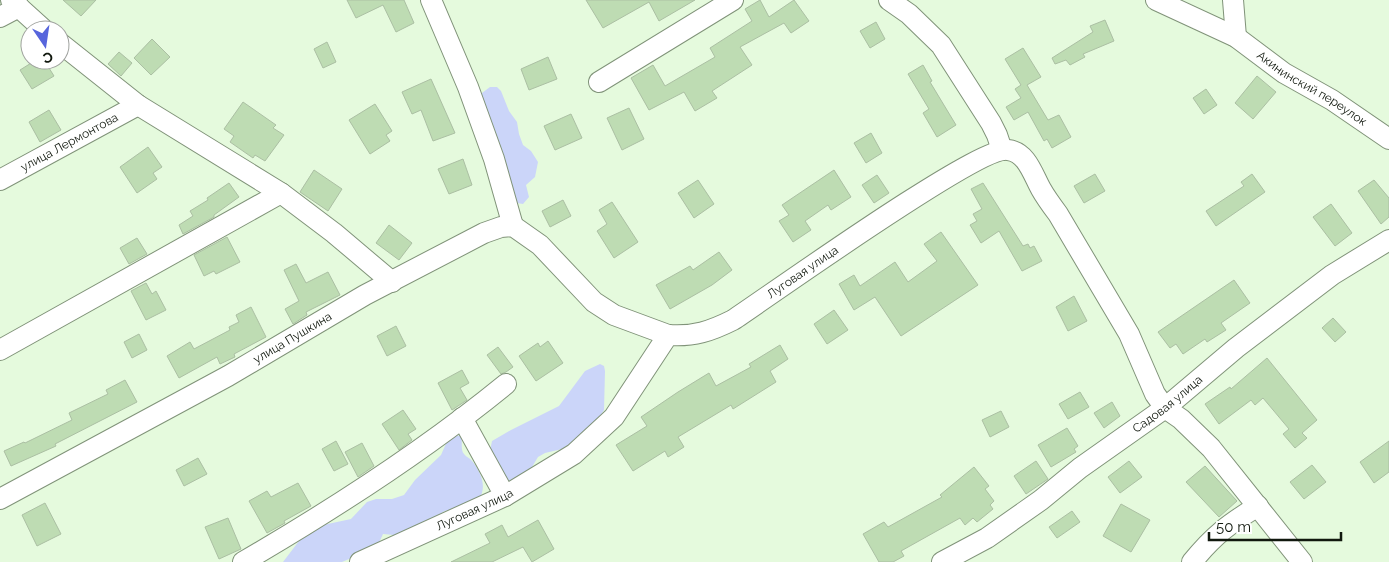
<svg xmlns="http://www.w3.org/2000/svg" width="1389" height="562" font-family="Raleway,sans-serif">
  <rect width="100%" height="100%" fill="#e5fadd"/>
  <g fill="#cbd5f9">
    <path d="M490,87H497L501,91L509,111L517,122L519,134L523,145L531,151L538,162L535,177L526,185L529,197L523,204L517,203L513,198L481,102L482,93Z"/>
    <path d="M600,364L604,366L605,371L604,410L592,429L562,449L545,453L538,457L526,477L510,484L501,480L490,451L492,441L511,430L559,406L585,371Z"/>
    <path d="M455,435L461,436C463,442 460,449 464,454C466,457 470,458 472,461C486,478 489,499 466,508C459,511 450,508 443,512C440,514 437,517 434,519C423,525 407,534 394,535C390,535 387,534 383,534L377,547L342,562H283L299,541L308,532L323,525L351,519L367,502L376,499H392L404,495L415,480L441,455L448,439Z"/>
  </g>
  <g fill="#bedcb3" stroke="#abbfa3">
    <path d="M63,0H96L81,16Z"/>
    <path d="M347,0H404L414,23L396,32L383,5L356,18Z"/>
    <path d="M586,0H695L659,21L649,2L603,28Z"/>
    <path d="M760,0L769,17L794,0L809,21L791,33L784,23L740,47L752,65L712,91L717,98L695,111L684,92L649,110L631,78L653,65L665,86L715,57L710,48L752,21L745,9Z"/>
    <path d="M1105,20L1114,41L1083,54L1085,57L1070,65L1066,60L1055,64L1052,58L1093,32L1090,26Z"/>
    <path d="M876,22L885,39L870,48L860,31Z"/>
    <path d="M152,39L170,57L151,75L134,58Z"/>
    <path d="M327,42L336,62L323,68L314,49Z"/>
    <path d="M1023,48L1041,77L1027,85L1048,120L1059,115L1071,137L1052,148L1047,139L1044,141L1028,112L1014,120L1006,107L1021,98L1015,89L1021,85L1005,59Z"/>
    <path d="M119,52L132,63L121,76L108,64Z"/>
    <path d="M548,57L557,79L529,90L521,69Z"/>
    <path d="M36,60H44L54,76L32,89L20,70Z"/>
    <path d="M923,65L932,81L930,82L956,125L937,137L923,113L929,109L908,74Z"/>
    <path d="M1257,76L1276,92L1253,119L1235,103Z"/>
    <path d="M431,79L455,133L433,141L421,110L412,114L402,92Z"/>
    <path d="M1206,89L1217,105L1204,114L1193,98Z"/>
    <path d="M243,102L276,125L273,128L284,135L265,161L255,155L253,158L230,142L234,136L224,129Z"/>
    <path d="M375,104L392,131L386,135L390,141L370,154L349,120Z"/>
    <path d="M629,108L644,139L622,150L607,118Z"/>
    <path d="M49,110L61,130L40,142L29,122Z"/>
    <path d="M571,114L582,138L555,150L544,126Z"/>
    <path d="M871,133L882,153L866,163L854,143Z"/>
    <path d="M148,147L162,167L153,173L157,179L137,193L120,167Z"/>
    <path d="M463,159L472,185L449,194L438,169Z"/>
    <path d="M314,170L342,189L328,211L300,192Z"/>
    <path d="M834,170L851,197L831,210L828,205L805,221L811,230L793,242L779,221L789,215L782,205Z"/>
    <path d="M1095,174L1105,191L1084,203L1074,186Z"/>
    <path d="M1252,174L1265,192L1216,226L1206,211L1244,186L1241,182Z"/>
    <path d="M877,175L889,193L874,203L862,185Z"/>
    <path d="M698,180L714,204L694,218L678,193Z"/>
    <path d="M1374,180L1389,198V217L1381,224L1358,191Z"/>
    <path d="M229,183L239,197L214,215V217L183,234L179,225L193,216L190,211L208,200L207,198Z"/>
    <path d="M983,183L1023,246L1028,244L1030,248L1034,246L1042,261L1022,271L999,231L981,243L970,225L977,221L973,214L982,209L971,189Z"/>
    <path d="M563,200L571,216L550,227L542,211Z"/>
    <path d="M612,202L638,242L614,258L597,231L607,224L599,210Z"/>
    <path d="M1331,204L1352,233L1335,246L1313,217Z"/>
    <path d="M389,225L412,243L399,260L376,243Z"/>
    <path d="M941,232L978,285L901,336L875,297L854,310L839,284L854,275L860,286L895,262L908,282L937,261L924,244Z"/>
    <path d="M227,237L240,262L216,274L214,271L204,276L194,255Z"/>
    <path d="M137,238L147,254L129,264L120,248Z"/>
    <path d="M719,252L732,270L712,285L670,309L656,285L690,266L693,270Z"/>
    <path d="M296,264L306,283L328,272L340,295L306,312L307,315L293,324L285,309L299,301L284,270Z"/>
    <path d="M1234,280L1250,303L1221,323L1226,330L1207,342L1205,339L1183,354L1176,344L1170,348L1158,332Z"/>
    <path d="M146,283L152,294L156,291L166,310L146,320L131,291Z"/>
    <path d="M1074,296L1087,321L1068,331L1056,307Z"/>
    <path d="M251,307L266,337L234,354L235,357L220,364L217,357L179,378L167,356L190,342L194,349L230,330L229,327L239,322L236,315Z"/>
    <path d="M834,310L848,330L827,344L814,324Z"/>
    <path d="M1333,318L1346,332L1335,342L1322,328Z"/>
    <path d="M396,326L406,346L387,356L377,336Z"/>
    <path d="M139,334L147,350L132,358L124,342Z"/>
    <path d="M548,341L563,363L536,381L519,356L538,343L540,347Z"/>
    <path d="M780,345L788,359L770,371L776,382L733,409L731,405L678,437L684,447L668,457L665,451L633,471L616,445L647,426L641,417L678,392L709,373L716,386L751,367L749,364Z"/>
    <path d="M498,347L513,367L506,372L501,374L487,355Z"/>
    <path d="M1267,358L1317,420L1302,433L1307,438L1295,448L1283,434L1289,429L1263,398L1255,405L1251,400L1219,424L1205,404L1230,387L1231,389Z"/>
    <path d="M462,370L469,383L460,388L467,400L452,410L438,383Z"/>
    <path d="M125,380L137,402L55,444L56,446L11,466L4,451L24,442L25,443L72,420L69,413L108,394L106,390Z"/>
    <path d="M1080,392L1089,407L1068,419L1059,404Z"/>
    <path d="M1112,402L1120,416L1104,428L1094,413Z"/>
    <path d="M403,410L416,429L408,434L412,440L399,450L382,424Z"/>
    <path d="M1001,411L1009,427L990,437L982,420Z"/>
    <path d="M1067,428L1078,446L1074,449L1076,452L1051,467L1038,445Z"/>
    <path d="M336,441L348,464L334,471L322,449Z"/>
    <path d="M1389,441V472L1374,483L1360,462Z"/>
    <path d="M362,443L374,466L358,477L345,452Z"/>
    <path d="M198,458L207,474L184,486L176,470Z"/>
    <path d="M1036,461L1048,479L1026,494L1014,476Z"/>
    <path d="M1129,461L1142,477L1120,493L1108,477Z"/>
    <path d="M1312,465L1326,482L1304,499L1290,482Z"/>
    <path d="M1205,466L1237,501L1219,517L1186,482Z"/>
    <path d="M974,467L989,486L985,489L994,501L990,505L993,509L977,522L973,518L965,525L960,518L901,551L904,556L893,562H879L863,534L884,522L888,527L942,497L940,495Z"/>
    <path d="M298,483L311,506L284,521L285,523L267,533L249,501L267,491L271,497Z"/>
    <path d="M45,503L61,534L37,546L22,515Z"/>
    <path d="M1121,504L1150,520L1131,552L1103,536Z"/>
    <path d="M1072,511L1080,522L1057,538L1049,527Z"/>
    <path d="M228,518L241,549L219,559L205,527Z"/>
    <path d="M538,520L554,549L532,562L523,547L492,562H451L490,543L485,534L502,525L508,537Z"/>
  </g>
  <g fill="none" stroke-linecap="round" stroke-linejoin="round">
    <defs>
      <g id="minor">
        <path d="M11,0L44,30"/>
        <path d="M431,0L468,87L494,159L513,226"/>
        <path d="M889,0L909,14L941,45L991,123L997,135L1002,150"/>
        <path id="s1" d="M1156,0L1236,37L1284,73L1332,100L1389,139"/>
        <path d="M1233,0L1236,37"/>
        <path d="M0,17L19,7"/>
        <path d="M60,43L138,105L281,193L334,233L392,282"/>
        <path d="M599,82L733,0"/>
        <path id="s2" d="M0,180L138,105"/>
        <path d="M0,350L281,193"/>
        <path d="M462,418L505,496"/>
        <path id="s3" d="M0,499L228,376L365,295L484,233L501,227L513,226L540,245L594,302L614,315L668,335"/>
        <path d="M243,562C334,509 424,451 506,384"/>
        <path id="s4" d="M360,562L505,496L574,454L614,417L668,335C694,337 711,331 733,320C771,295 978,146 1008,150C1027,152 1033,175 1041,189C1046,198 1052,206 1058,214L1129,334L1155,394L1165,408L1181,419L1211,448L1302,562"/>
        <path id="s5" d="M942,562L987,538L1041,500L1080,468L1165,408L1236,348L1332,275L1389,240"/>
        <path d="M1192,562C1214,535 1229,524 1258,506"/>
      </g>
    </defs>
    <use href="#minor" stroke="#809379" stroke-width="22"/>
    <use href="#minor" stroke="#fff" stroke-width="20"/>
  </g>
  <g text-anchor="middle" stroke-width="5" stroke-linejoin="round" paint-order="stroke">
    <g font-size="12" fill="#11180e" stroke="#fff">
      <text dy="4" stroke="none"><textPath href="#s1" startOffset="180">Акининский переулок</textPath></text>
      <text dy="4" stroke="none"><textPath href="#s2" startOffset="79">улица Лермонтова</textPath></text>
      <text dy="4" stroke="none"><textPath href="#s4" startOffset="545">Луговая улица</textPath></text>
      <text dy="4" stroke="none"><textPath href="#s3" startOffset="334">улица Пушкина</textPath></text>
      <text dy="4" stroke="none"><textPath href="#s5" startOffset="276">Садовая улица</textPath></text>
      <text dy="4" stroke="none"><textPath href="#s4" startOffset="126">Луговая улица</textPath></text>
    </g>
  </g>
  <g transform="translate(45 45) rotate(167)"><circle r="24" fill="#ffffff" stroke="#a0a39f"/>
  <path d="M0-4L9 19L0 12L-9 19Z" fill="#5765dc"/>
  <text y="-8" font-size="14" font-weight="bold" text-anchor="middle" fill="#11180e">С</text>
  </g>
  <path d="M1209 532v8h132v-8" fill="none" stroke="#11180e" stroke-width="2.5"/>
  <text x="1216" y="532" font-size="15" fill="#11180e" stroke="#ffffff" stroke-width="4" paint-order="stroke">50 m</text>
</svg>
